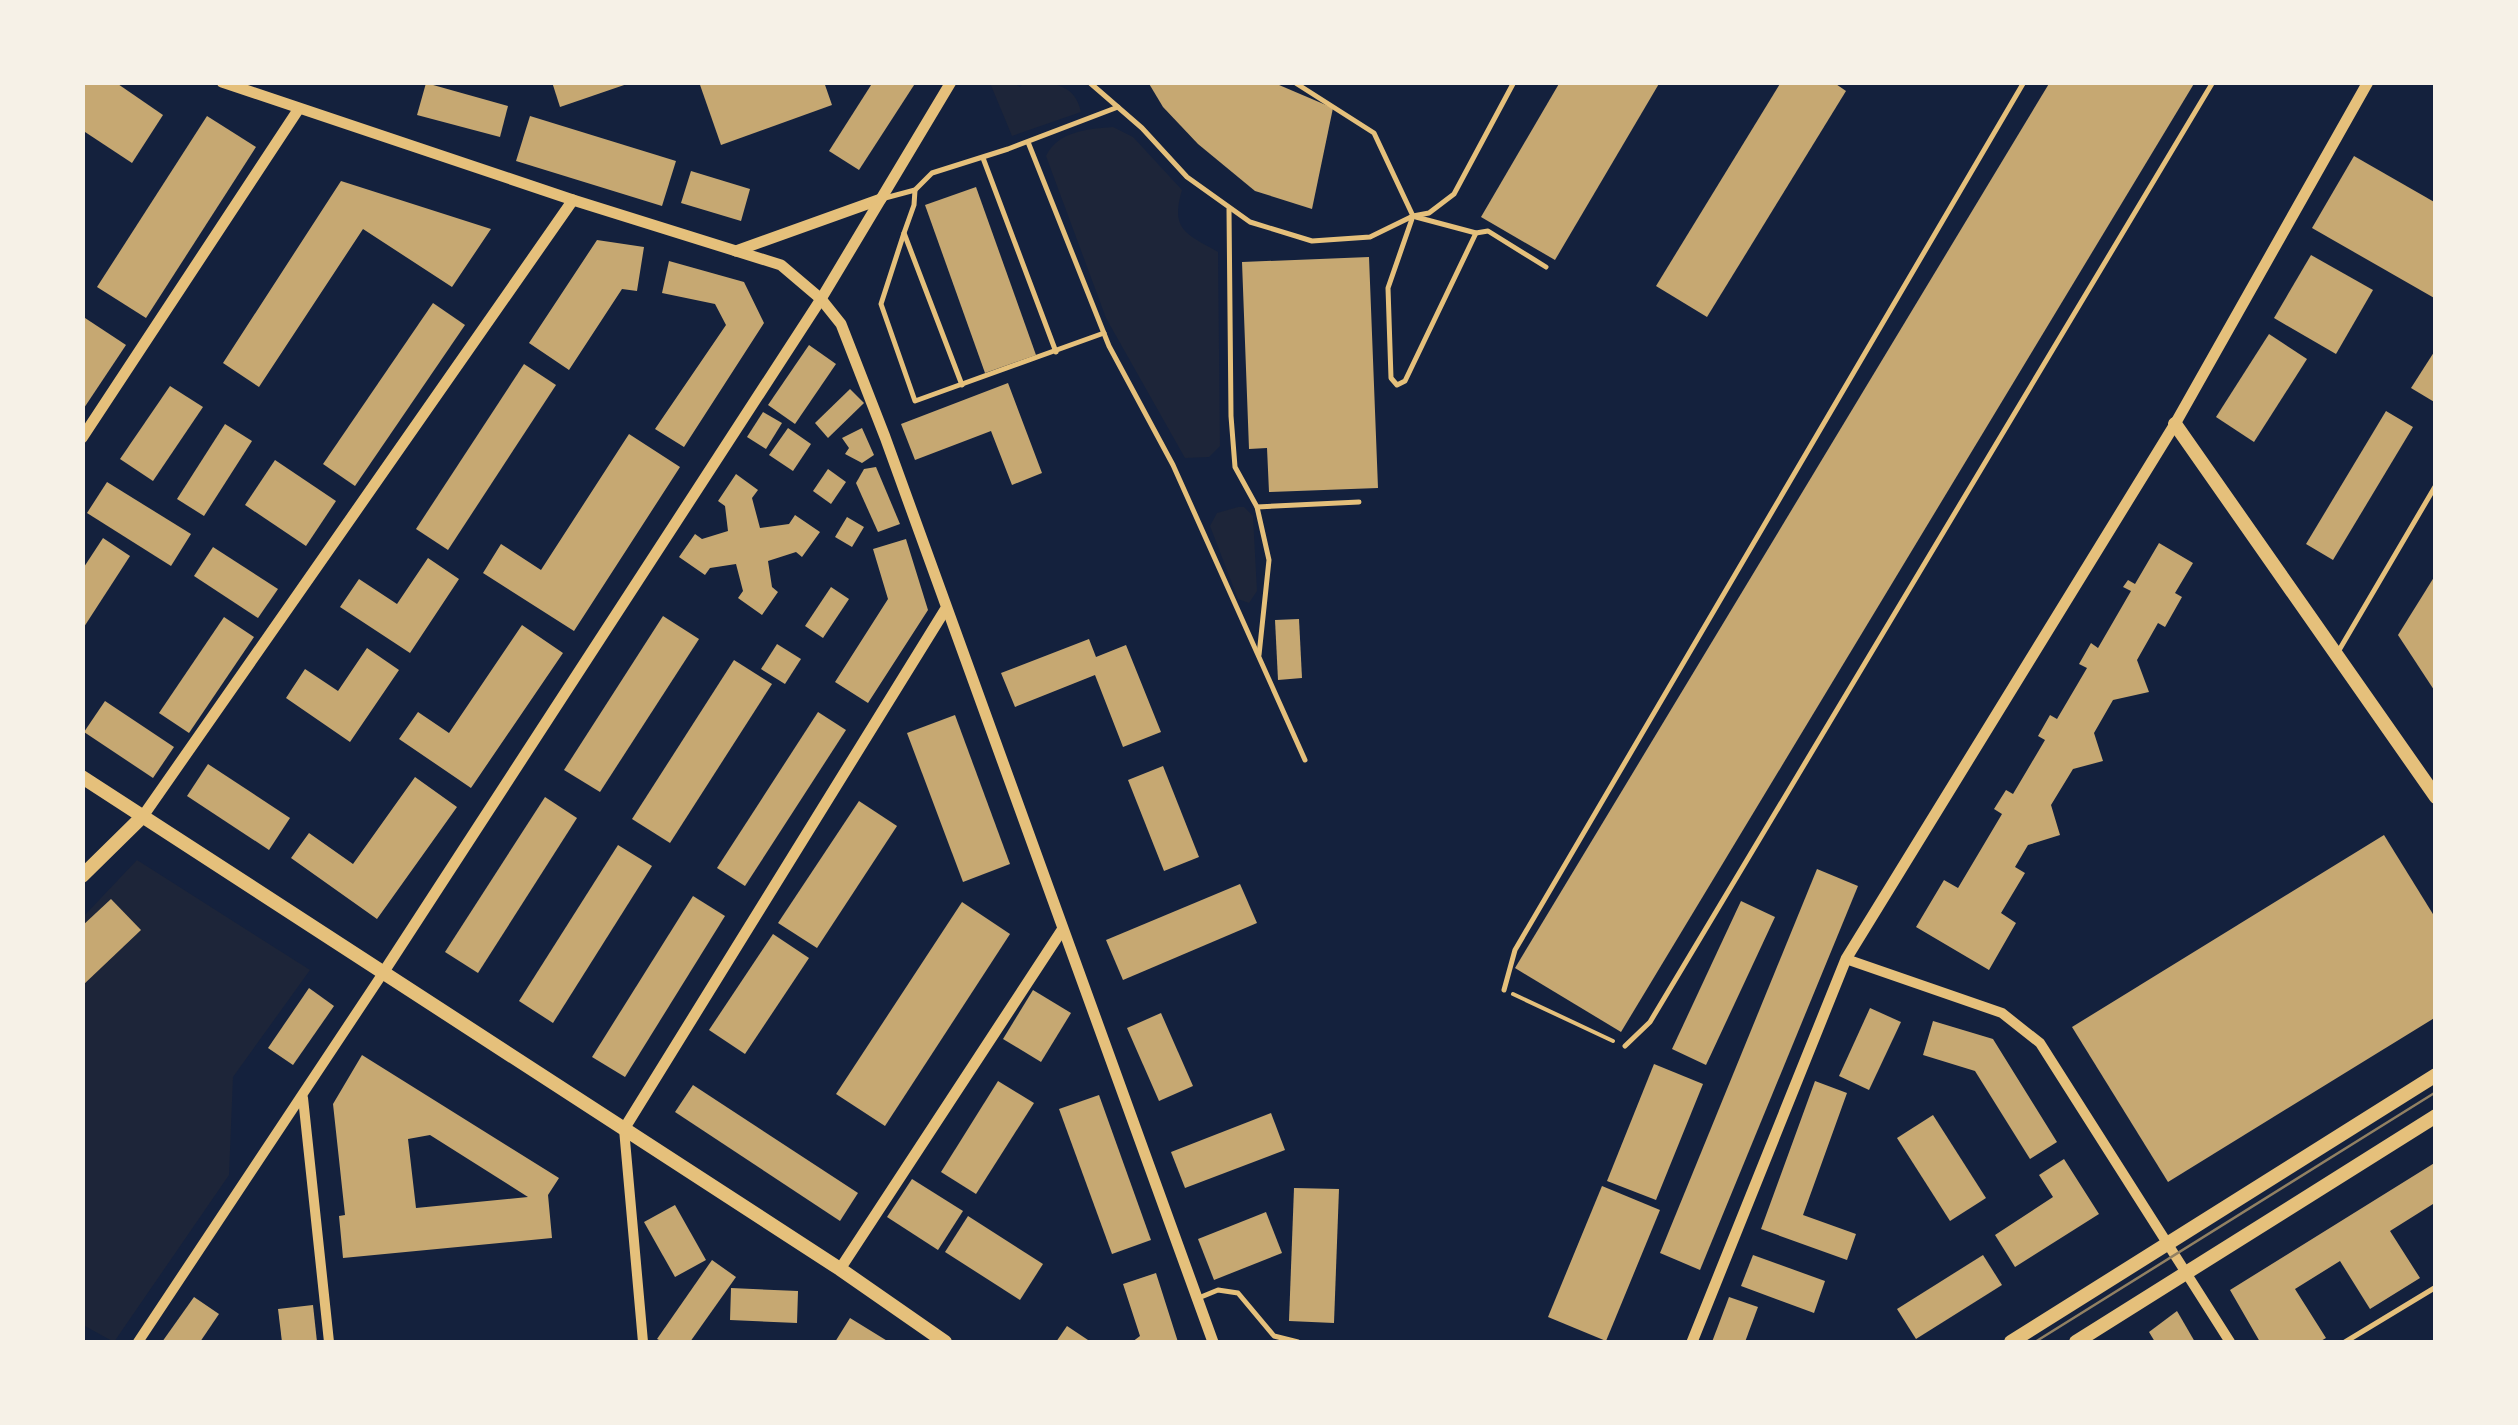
<svg xmlns="http://www.w3.org/2000/svg" width="2518" height="1425" font-family="'Noto Sans',sans-serif">
  <rect width="100%" height="100%" fill="#14213d"/>
  <g fill="#1d2539">
    <path d="M990,83H1013L1020,87L1024,83C1049,82 1075,82 1081,112L1012,136Z"/>
    <path d="M1113,127L1133,137L1182,190C1170,230 1186,234 1218,252L1220,446L1209,457L1185,458L1106,318L1046,156C1058,131 1088,129 1113,127Z"/>
    <path d="M1238,507H1244L1253,516L1257,591L1249,603L1238,599L1210,526L1217,513Z"/>
    <path d="M137,860L310,970L233,1077L229,1175L114,1342L83,1325V917Z"/>
  </g>
  <g fill="#c6a872" fill-rule="evenodd">
    <path d="M82,82H115L163,115L132,163L82,130Z"/>
    <path d="M552,82H630V83L560,107Z"/>
    <path d="M699,82H824L832,105L721,145Z"/>
    <path d="M873,82H916L859,170L829,151Z"/>
    <path d="M1148,82H1272L1333,108L1312,209L1255,191L1198,144L1163,107Z"/>
    <path d="M1560,82H1660L1555,260L1481,217Z"/>
    <path d="M1781,82H1833L1846,91L1707,317L1656,286Z"/>
    <path d="M2050,82H2195L1621,1032L1515,968Z"/>
    <path d="M426,83L508,106L500,137L417,115Z"/>
    <path d="M207,116L256,147L146,318L97,287Z"/>
    <path d="M530,116L676,161L662,206L516,161Z"/>
    <path d="M2354,156L2436,203V299L2312,228Z"/>
    <path d="M691,171L750,189L741,221L681,203Z"/>
    <path d="M341,181L491,229L452,287L363,229L259,387L223,363Z"/>
    <path d="M976,187L1036,355L985,373L925,205Z"/>
    <path d="M597,240L644,247L637,291L622,289L569,370L529,343Z"/>
    <path d="M2311,255L2373,290L2336,354L2274,318Z"/>
    <path d="M1369,257L1378,488L1269,492L1267,448L1249,449L1242,262Z"/>
    <path d="M669,261L744,282L764,323L684,447L655,429L726,325L715,304L662,293Z"/>
    <path d="M433,303L465,325L355,486L323,464Z"/>
    <path d="M82,316L126,345L82,411Z"/>
    <path d="M2269,334L2307,359L2254,442L2216,417Z"/>
    <path d="M809,345L836,364L795,424L768,405Z"/>
    <path d="M2436,349V403L2411,388Z"/>
    <path d="M524,364L556,385L448,550L416,529Z"/>
    <path d="M1008,383L1042,473L1012,485L991,431L915,460L901,424Z"/>
    <path d="M170,386L203,407L153,481L120,459Z"/>
    <path d="M850,389L864,403L828,438L815,423Z"/>
    <path d="M2386,411L2413,427L2333,560L2306,544Z"/>
    <path d="M763,412L782,423L766,449L747,437Z"/>
    <path d="M225,424L252,441L204,516L177,499Z"/>
    <path d="M788,428L811,444L793,471L769,455Z"/>
    <path d="M862,428L874,455L862,463L845,454L849,448L842,438Z"/>
    <path d="M629,434L680,467L574,631L483,573L501,544L541,570Z"/>
    <path d="M275,460L336,501L306,546L245,505Z"/>
    <path d="M876,467L900,524L878,532L856,483L864,469Z"/>
    <path d="M828,469L846,482L831,504L813,491Z"/>
    <path d="M736,474L758,490L752,498L760,528L789,524L795,515L820,532L802,557L796,552L768,561L772,587L778,592L762,615L738,598L743,591L736,564L710,568L705,575L679,557L695,534L702,539L728,531L725,506L718,501Z"/>
    <path d="M107,482L191,534L171,566L87,513Z"/>
    <path d="M847,517L864,527L852,547L835,537Z"/>
    <path d="M103,538L130,556L82,630V570Z"/>
    <path d="M906,539L928,610L868,703L835,682L888,599L873,549Z"/>
    <path d="M2159,543L2193,563L2175,593L2182,597L2165,627L2158,623L2137,660L2149,692L2113,700L2094,733L2103,761L2073,769L2051,805L2060,835L2028,845L2015,867L2025,873L2001,913L2016,923L1989,970L1916,927L1944,880L1958,888L2002,814L1994,809L2006,790L2013,794L2045,740L2038,736L2050,715L2057,719L2087,668L2079,664L2091,643L2098,648L2131,591L2123,587L2128,580L2135,584Z"/>
    <path d="M213,547L278,589L258,618L194,576Z"/>
    <path d="M428,558L459,579L410,653L340,607L359,579L397,604Z"/>
    <path d="M2436,574V693L2398,635Z"/>
    <path d="M831,587L849,599L823,638L805,626Z"/>
    <path d="M663,616L699,639L600,792L564,770Z"/>
    <path d="M224,617L254,637L189,733L159,713Z"/>
    <path d="M1299,619L1302,678L1278,680L1275,620Z"/>
    <path d="M522,625L563,653L471,788L399,739L418,712L449,733Z"/>
    <path d="M1089,639L1096,657L1126,645L1161,732L1123,747L1095,675L1015,707L1001,673Z"/>
    <path d="M777,644L801,659L785,684L761,669Z"/>
    <path d="M367,648L399,670L350,742L286,698L305,669L338,691Z"/>
    <path d="M734,660L772,684L670,843L632,819Z"/>
    <path d="M105,701L174,747L153,778L84,732Z"/>
    <path d="M818,712L846,730L745,886L717,868Z"/>
    <path d="M955,715L1010,864L963,882L907,733Z"/>
    <path d="M208,764L290,818L269,850L187,796Z"/>
    <path d="M1163,766L1199,857L1164,871L1128,780Z"/>
    <path d="M415,777L457,807L377,919L291,858L309,833L353,864Z"/>
    <path d="M545,797L577,818L478,973L445,952Z"/>
    <path d="M859,801L897,826L817,948L778,923Z"/>
    <path d="M2384,835L2436,919V1017L2168,1182L2072,1027Z"/>
    <path d="M618,845L652,866L553,1023L519,1001Z"/>
    <path d="M1817,869L1858,886L1700,1270L1660,1253Z"/>
    <path d="M1240,884L1257,923L1123,980L1106,940Z"/>
    <path d="M693,896L725,916L625,1077L592,1057Z"/>
    <path d="M111,899L141,930L82,986V926Z"/>
    <path d="M1741,901L1775,917L1706,1065L1672,1049Z"/>
    <path d="M962,902L1010,934L885,1126L836,1094Z"/>
    <path d="M773,934L809,958L745,1054L709,1030Z"/>
    <path d="M309,988L334,1006L293,1065L268,1048Z"/>
    <path d="M1033,990L1071,1013L1041,1062L1003,1039Z"/>
    <path d="M1870,1008L1901,1022L1869,1090L1839,1076Z"/>
    <path d="M1161,1013L1193,1086L1159,1101L1127,1028Z"/>
    <path d="M1933,1021L1993,1039L2057,1142L2030,1159L1975,1071L1923,1055Z"/>
    <path d="M362,1055L559,1178L548,1195L552,1238L343,1258L339,1216L345,1215L333,1104ZM430,1135L528,1197L416,1208L408,1139Z"/>
    <path d="M1654,1064L1703,1084L1656,1200L1607,1181Z"/>
    <path d="M998,1081L1034,1103L976,1194L941,1172Z"/>
    <path d="M1815,1081L1847,1093L1803,1215L1856,1234L1847,1260L1761,1229Z"/>
    <path d="M693,1085L858,1193L840,1221L675,1112Z"/>
    <path d="M1099,1095L1151,1240L1112,1254L1059,1109Z"/>
    <path d="M1271,1113L1285,1150L1185,1188L1171,1152Z"/>
    <path d="M1933,1115L1986,1198L1950,1221L1897,1138Z"/>
    <path d="M2064,1159L2099,1214L2015,1267L1995,1235L2053,1197L2039,1175Z"/>
    <path d="M2436,1162V1208L2433,1204L2390,1231L2420,1278L2370,1309L2340,1261L2295,1289L2326,1338L2319,1342H2260L2230,1290Z"/>
    <path d="M912,1179L963,1211L938,1250L887,1217Z"/>
    <path d="M1602,1186L1660,1210L1606,1341L1548,1317Z"/>
    <path d="M1294,1188L1339,1189L1334,1323L1289,1321Z"/>
    <path d="M675,1205L706,1260L675,1277L644,1222Z"/>
    <path d="M1266,1212L1282,1253L1214,1280L1198,1239Z"/>
    <path d="M968,1216L1043,1264L1020,1300L945,1252Z"/>
    <path d="M1753,1255L1825,1281L1814,1313L1741,1286Z"/>
    <path d="M1983,1255L2002,1285L1916,1339L1897,1309Z"/>
    <path d="M712,1260L736,1277L690,1342H663L657,1339Z"/>
    <path d="M1156,1273L1178,1342H1132L1140,1336L1123,1284Z"/>
    <path d="M731,1288L798,1291L797,1323L730,1320Z"/>
    <path d="M194,1297L219,1314L200,1342H162Z"/>
    <path d="M1729,1297L1758,1307L1745,1342H1712Z"/>
    <path d="M313,1305L317,1342H282L278,1309Z"/>
    <path d="M2177,1311L2195,1342H2155L2149,1332Z"/>
    <path d="M850,1318L889,1342H835Z"/>
    <path d="M1067,1326L1091,1342H1056Z"/>
  </g>
  <g fill="none" stroke-linecap="round" stroke-linejoin="round">
    <path stroke="#e5c07b" stroke-width="4" d="M1513,994L1613,1041"/>
    <g stroke="#e5c07b" stroke-width="5">
      <path d="M1089,82L1142,128L1187,177L1250,222L1312,241L1370,237L1413,216L1429,213L1454,194L1514,82"/>
      <path d="M1294,82L1374,133L1413,216L1388,288L1391,378L1397,385L1405,381L1476,233"/>
      <path d="M1028,142L1109,346L1173,465L1305,760"/>
      <path d="M983,158L1056,352"/>
      <path d="M915,190L914,205L904,233L962,385"/>
      <path d="M885,198L915,190L932,173L1008,149L1118,107"/>
      <path d="M1229,209L1231,416L1235,467L1257,507L1269,560L1259,655"/>
      <path d="M1416,217L1476,233L1488,231L1546,267"/>
      <path d="M904,233L881,304L915,401L1104,333"/>
      <path d="M1257,507L1359,502"/>
      <path d="M2338,652L2436,485"/>
      <path d="M1504,990L1515,950L2024,82"/>
      <path d="M1625,1046L1650,1022L2213,82"/>
      <path d="M1201,1297L1218,1290L1238,1293L1274,1336L1298,1342"/>
      <path d="M2345,1342L2436,1287"/>
    </g>
    <g stroke="#e5c07b" stroke-width="10">
      <path d="M1846,959L2002,1013L2040,1043L2230,1342"/>
      <path d="M303,1098L329,1342"/>
      <path d="M624,1129L643,1342"/>
      <path d="M138,1342L383,973"/>
    </g>
    <g stroke="#e5c07b" stroke-width="11">
      <path d="M222,82L573,200L781,265L821,299L841,324L885,437L1213,1342"/>
      <path d="M736,251L881,199"/>
      <path d="M82,438L298,110"/>
      <path d="M143,816L573,200"/>
      <path d="M383,973L821,299L951,82"/>
      <path d="M624,1129L945,610"/>
      <path d="M840,1269L1062,930"/>
      <path d="M1692,1342L1846,959L2175,424L2368,82"/>
    </g>
    <g stroke="#e5c07b" stroke-width="14">
      <path d="M2175,424L2436,797"/>
      <path d="M82,777L840,1269L945,1342"/>
      <path d="M82,876L143,816"/>
      <path d="M2011,1342L2436,1075"/>
      <path d="M2076,1342L2436,1116"/>
    </g>
    <path stroke="#918062" stroke-width="2.5" d="M2035,1342L2436,1092"/>
  </g>
  <rect width="2518" height="1425" fill="none" stroke="#f6f1e7" stroke-width="170"/>
</svg>
